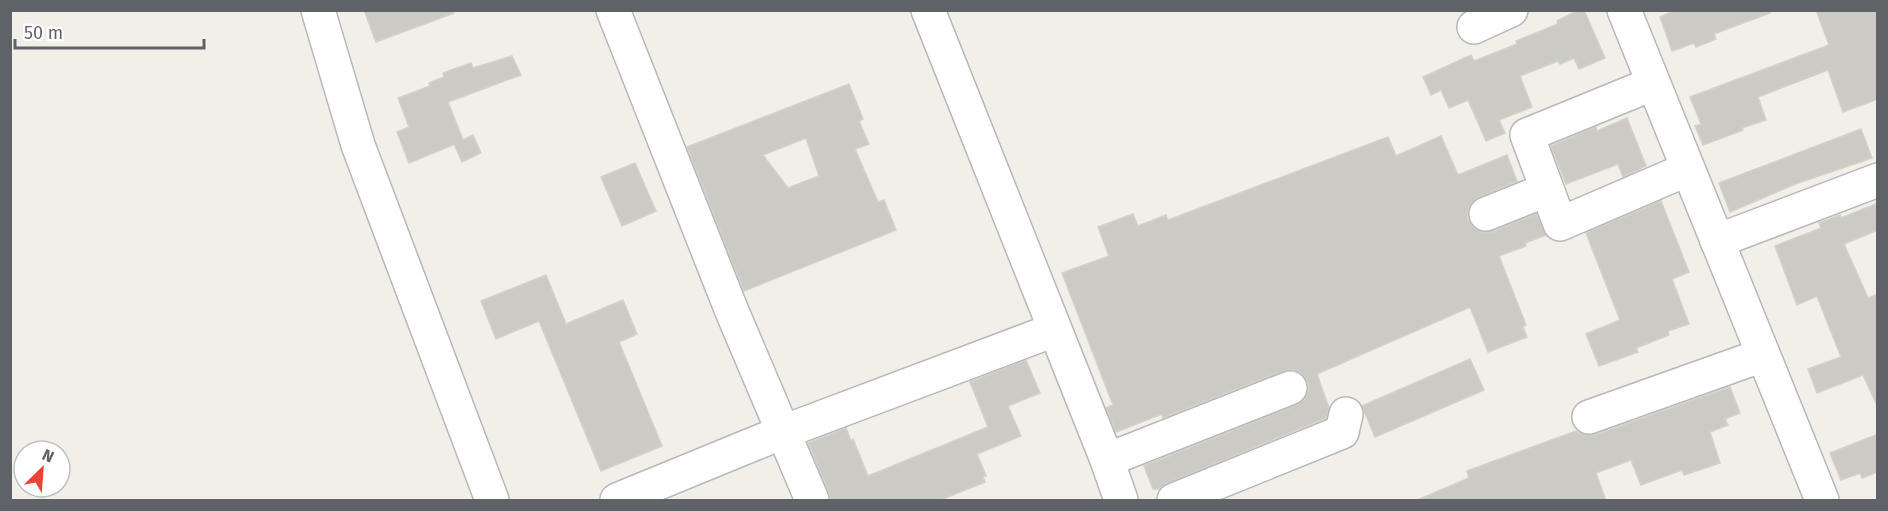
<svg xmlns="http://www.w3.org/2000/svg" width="1888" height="511" font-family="'Fira Sans',sans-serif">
  <rect width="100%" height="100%" fill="#f1efe8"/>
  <g fill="#cccac5" stroke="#d6d1c6" stroke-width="1.5" fill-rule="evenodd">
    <path d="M364,10H453L454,13L376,42Z"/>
    <path d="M1579,10H1584L1605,58L1579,69L1574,58L1560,64L1558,61L1520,76L1532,107L1499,120L1505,133L1486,141L1468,100L1449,108L1441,90L1431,95L1423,77L1471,55L1474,61L1517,44L1516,41L1558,24L1557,21Z"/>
    <path d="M1676,10H1770V13L1714,34L1716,39L1696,47L1694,43L1672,51L1660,17Z"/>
    <path d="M1816,10H1878V99L1843,112L1828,70L1758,97L1766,120L1742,128L1743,130L1703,145L1695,126L1701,124L1690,97L1829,45Z"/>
    <path d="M512,56L521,75L448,102L463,140L473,135L481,153L462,162L454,144H455L409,163L397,132L409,127L398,98L430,86L429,83L444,77L443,73L471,63L473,68Z"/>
    <path d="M849,84L863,119L859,121L869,144L855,149L878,202L884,200L896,230L744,291L687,147ZM806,138L819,176L788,188L763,155Z"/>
    <path d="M1627,118L1646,166L1623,177L1618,164L1566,184L1551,146L1596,127L1597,131Z"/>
    <path d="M1861,129L1872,158L1798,183L1730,212L1719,183Z"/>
    <path d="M1441,136L1458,175L1507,155L1517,181L1479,197L1472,202L1467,212L1468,220L1474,228L1483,232H1492L1536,214L1546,235L1525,243L1526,246L1499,256L1526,325L1523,327L1527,337L1488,352L1470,307L1317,374L1329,408L1326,418L1167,483L1159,489H1153L1144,466L1297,405L1305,399L1309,390L1308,382L1301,373L1292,369L1283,371L1163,418L1162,414L1116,432L1106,408L1113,405L1062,273L1109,256L1098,227L1133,214L1138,226L1166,215L1168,220L1388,137L1396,156Z"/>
    <path d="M635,163L656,211L622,226L601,177Z"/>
    <path d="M1661,201L1689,272L1672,279L1689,324L1668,331L1669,335L1636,348L1638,352L1599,366L1586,334L1620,320L1586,233Z"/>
    <path d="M1878,203V230L1844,244L1868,298L1878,294V408L1863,375L1817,393L1808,369L1841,357L1817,296L1797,305L1775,246L1821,228L1819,223L1840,215L1841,218Z"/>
    <path d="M546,275L566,324L623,300L637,334L619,342L662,446L601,471L539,321L496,339L481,301Z"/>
    <path d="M1470,359L1484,390L1375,437L1362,406Z"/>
    <path d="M1026,360L1040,393L1008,406L1021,436L977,454L986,476L983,477L985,482L938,501H830L829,493L808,443L846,428L851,441L853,439L868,476L988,427L970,382Z"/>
    <path d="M1730,387L1740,413L1725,419L1728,425L1710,432L1720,463L1684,475L1682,470L1641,485L1631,460L1596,473L1606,501H1415L1469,478L1467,471L1576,431L1585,435H1595Z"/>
    <path d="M1878,434V472L1862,478L1860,473L1841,480L1830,453Z"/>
  </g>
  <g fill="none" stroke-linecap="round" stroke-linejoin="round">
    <defs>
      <g id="minor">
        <path d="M318,10L358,145L492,500"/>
        <path d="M613,10L731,309L812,500"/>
        <path d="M928,10L1107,460L1121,500"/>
        <path d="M1624,10L1822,500"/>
        <path d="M1474,27L1511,10"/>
        <path d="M1652,84L1527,135L1560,224L1688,169"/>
        <path d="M1486,214L1546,190"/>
        <path d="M1717,241L1878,180"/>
        <path d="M1589,417L1763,355"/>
        <path d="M1107,460L1290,388"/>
        <path d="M617,500L783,432L1054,330"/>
        <path d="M1174,500L1342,432L1346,414"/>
      </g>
    </defs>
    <use href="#minor" stroke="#b5b8bc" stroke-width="36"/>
    <use href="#minor" stroke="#fff" stroke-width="33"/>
  </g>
  <rect width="1888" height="511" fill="none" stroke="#5f6368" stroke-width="24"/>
  <g transform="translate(42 469) rotate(25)"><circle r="28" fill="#ffffff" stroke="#bfc1c3" stroke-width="1.5"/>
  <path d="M0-4.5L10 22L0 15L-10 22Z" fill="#ea4335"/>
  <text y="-9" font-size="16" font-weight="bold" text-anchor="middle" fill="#5f6368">N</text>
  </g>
  <path d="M15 39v9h189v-9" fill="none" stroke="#5f6368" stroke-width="3"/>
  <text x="24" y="39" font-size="18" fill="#5f6368" stroke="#ffffff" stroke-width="4.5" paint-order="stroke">50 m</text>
</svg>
